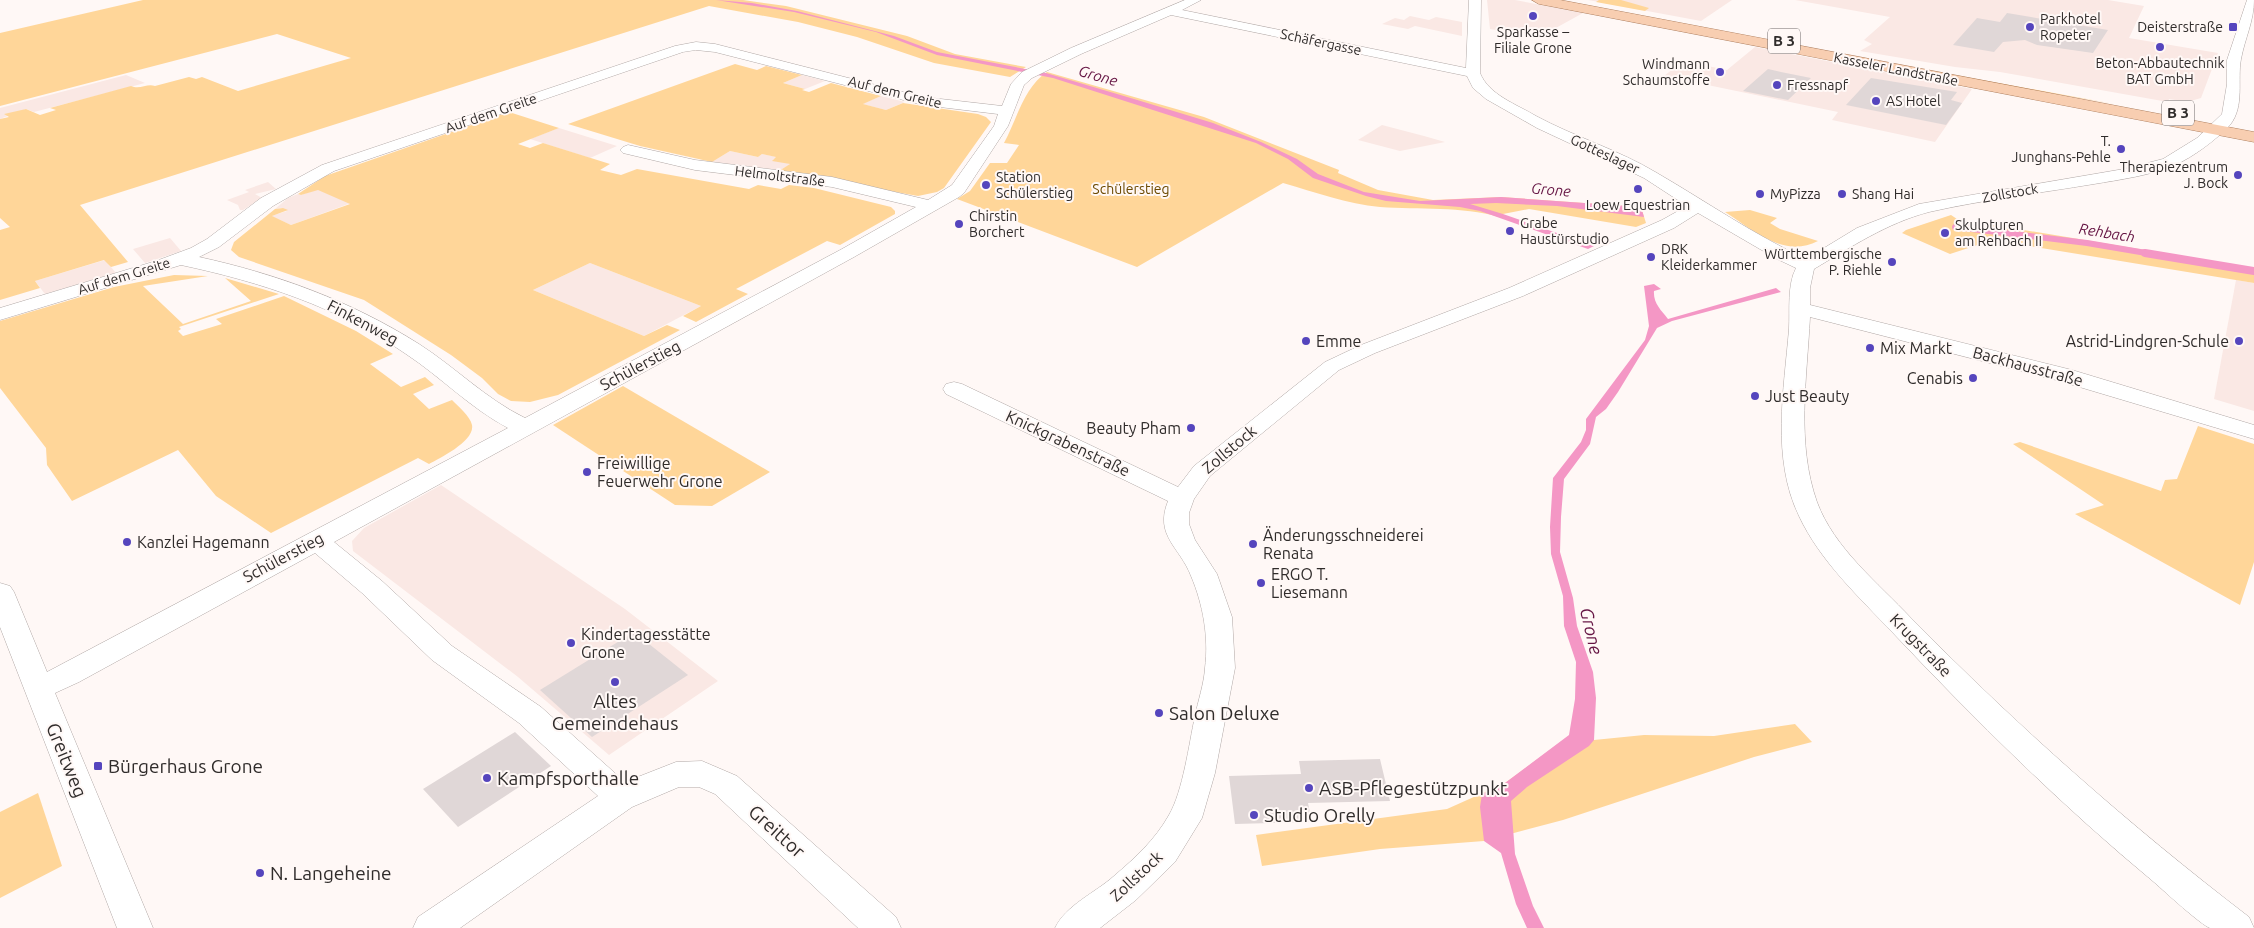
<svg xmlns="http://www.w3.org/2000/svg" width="2254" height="928" font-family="Ubuntu,sans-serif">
  <rect width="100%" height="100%" fill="#fff8f6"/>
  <g fill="#fae8e4">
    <path d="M1487,0H1515L1583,13L1554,29L1540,28L1532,32L1518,34L1490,29Z"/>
    <path d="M1588,0H1732L1701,21Z"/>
    <path d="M1795,0H2108L2144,6L2129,38L2218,53L2201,98L2187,102L2169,99L2168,102L2000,72L1955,67L1860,51L1872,44L1864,40L1890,17Z"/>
    <path d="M1410,16L1429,20L1436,17L1462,22V36L1415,26L1408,29L1382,24L1395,18L1404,20Z"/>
    <path d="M1755,47L1972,89L1935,142L1832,120L1838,112L1664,76L1683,61L1727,70Z"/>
    <path d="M126,75L145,83L34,112L26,109L0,119V108Z"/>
    <path d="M802,75L825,81L805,89L783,83Z"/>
    <path d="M881,96L905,102L886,110L862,104Z"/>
    <path d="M1382,125L1424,136L1445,142L1400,151L1358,140Z"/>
    <path d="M559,128L617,146L590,158L530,139Z"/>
    <path d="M730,151L758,157L762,154L777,157L773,160L791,164L779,171L712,162Z"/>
    <path d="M268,182L276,189L255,194L262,198L243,210H240L238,205L227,200L249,192L245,190Z"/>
    <path d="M318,189L351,203L291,225L271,216L287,211L282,208L275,209L288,198L298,194L301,195Z"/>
    <path d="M170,238L181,251L145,263L133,249Z"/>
    <path d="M105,260L116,273L45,294L35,281Z"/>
    <path d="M590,263L701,306L644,336L533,290Z"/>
    <path d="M2236,280L2254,283V411L2214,399Z"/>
    <path d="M441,485L625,609L718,681L609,755L518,677L353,551L352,541L364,528Z"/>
  </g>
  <g fill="#ffd699">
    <path d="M143,0H743L786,6L907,36L955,54L1026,67L1010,77L934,63L857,37L798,22L709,6L80,205L128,262L111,267L104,260L35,281L40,288L0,300V230L10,227L0,218V119L9,117L4,114L26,109L40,115L56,110L50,108L131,86C140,90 147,83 155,86L189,77L196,79L202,77L238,91L351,58L277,34L0,106V33Z"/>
    <path d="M1599,0H1621L1649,8L1645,11L1596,2Z"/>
    <path d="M735,64L757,70L766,66L802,75L783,83L805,89L802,90L809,92L831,83L881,96L863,104L886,110L903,103L978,114L986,117L991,122L944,188L937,192L918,196L779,171L790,164L772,161L776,157L762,154L758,157L730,151L712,162L640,146L568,124Z"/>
    <path d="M1911,67L2114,104L1933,73Z"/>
    <path d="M1047,72L1204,117L1339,170L1338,173L1378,190L1433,200L1501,197L1641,207L1646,223L1636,227L1529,209L1503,214L1499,217C1462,206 1419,210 1380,207C1347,204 1315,192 1283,183L1137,267L957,199L970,191L990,163H1007L1019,145L1004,143C1017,119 1024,87 1047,72Z"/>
    <path d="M509,112L559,128L518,144L530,148L543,143L610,164L600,170L621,175L637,169L749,189L758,185L781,189L789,185L814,188L891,207L895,211V214L840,245L827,241L736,289L748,294L696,322L683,316L701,306L590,263L533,290L644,336L667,325L680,330L558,395L530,402L511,401L498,394L482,378L451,355L364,300L239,257L231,250L234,242L275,209L283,208L288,210L272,216L291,225L350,204L318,190L301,195L298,194L325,176Z"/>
    <path d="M1750,210L1777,218L1770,223L1780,229L1818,241C1784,259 1753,230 1725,212Z"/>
    <path d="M1951,215L1957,219L2254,268V283L1993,240L1950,254L1902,233L1906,230Z"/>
    <path d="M174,275L208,276L143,286L183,324L251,301L225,278L279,294L179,327L181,329L178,331L183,336L222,324L216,319L284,296L356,331L393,354L370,364L401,387L425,377L434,385L413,394L429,409L452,400C458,406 470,416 472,425C475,441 440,458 429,464L418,458L271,533L216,496L178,450L72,501L47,465L46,448L0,388V321L114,287Z"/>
    <path d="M623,386L770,472L712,506L675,505L553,425Z"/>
    <path d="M2198,426L2254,444V562L2240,605L2075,514L2104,505L2013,444L2020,442L2161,491L2165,480L2177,479Z"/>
    <path d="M1795,724L1812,742L1754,757L1563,820L1484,841L1380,849L1262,866L1256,835L1447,809L1505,783L1568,737L1594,740L1644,735L1714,736Z"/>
    <path d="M38,793L62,866L0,898V812Z"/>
  </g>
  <g fill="#f497c5">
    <path d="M716,0L752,3L797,11L894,36L937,52L1046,73L1134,99L1213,123L1261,142L1297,159L1318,174L1364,192L1420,201L1501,197L1641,207L1644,217L1557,206L1496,203L1470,204L1503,214L1594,246L1588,249L1480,211L1460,207L1386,201L1366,196L1313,178L1288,159L1256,143L1053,78L937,55L876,32L794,12Z"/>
    <path d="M1654,284L1661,289L1654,291C1653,303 1661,310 1668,319L1776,288L1781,292L1672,321L1657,328L1618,392L1606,409L1596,417L1590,444L1564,479L1561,517L1560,552L1573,598L1577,626L1593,672L1596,698L1594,740L1589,746L1527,787L1511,801L1515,854L1533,906L1544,928H1527L1516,904L1501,853L1484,841L1480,807L1482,794L1505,783L1569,735L1575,699L1576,662L1564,626L1563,596L1551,554L1550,527L1553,478L1581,442L1586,430V419L1645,340L1649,326L1644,286Z"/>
  </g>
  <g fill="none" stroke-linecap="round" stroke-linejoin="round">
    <path stroke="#f497c5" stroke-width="6" d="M1955,227L2087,243L2152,254"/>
    <path stroke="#f497c5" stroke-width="8" d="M2145,253L2254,271"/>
  </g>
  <g fill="#e0d7d7">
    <path d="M2007,13L2048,20L2108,30L2093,53L2037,45L2025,40L2003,42L1994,52L1953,45L1977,18L2000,22Z"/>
    <path d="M1768,69L1781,72L1811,78L1788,100L1743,91Z"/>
    <path d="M1871,78L1957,92L1951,100L1962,103L1946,125L1846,105Z"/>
    <path d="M634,632L688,675L592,737L540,690Z"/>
    <path d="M515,732L551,766L458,827L423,789Z"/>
    <path d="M1380,759L1390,801L1308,803L1312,822L1235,824L1229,776L1301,774L1299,761Z"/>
  </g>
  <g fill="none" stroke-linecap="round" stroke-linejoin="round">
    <defs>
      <path id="minor" d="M1185,0H1201L1182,10L1466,68L1469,0H1481L1480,73C1489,95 1516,104 1536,116C1575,137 1619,150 1657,173C1707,202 1754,235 1806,259L1857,228L1919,204L2124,169L2163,159L2197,138L2222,114L2227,84V60L2247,0H2254C2254,21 2245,38 2241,59C2237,80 2245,106 2230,125C2216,140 2193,157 2175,165C2153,175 2118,180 2094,184C2040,193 1982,200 1929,212C1887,223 1851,247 1814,269L1810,288V305L2072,370L2254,425V439L2056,380L1810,317C1807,378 1796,443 1817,502C1834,548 1878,583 1911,618C2017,726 2129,825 2249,917L2254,928C2243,928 2220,928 2210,928C2201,925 2164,891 2155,883C2062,806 1976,721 1893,633C1859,597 1820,561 1799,516C1771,458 1784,390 1789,329C1790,310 1787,285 1796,268L1777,259L1698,213L1674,228L1523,296L1375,353L1339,370L1210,476L1194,499L1189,513V524L1195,540L1217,574L1232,617L1235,668L1215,773L1202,818L1175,862L1136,900L1100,928H1055C1066,905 1095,893 1114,876C1135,858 1155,840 1169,815C1183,791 1189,744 1195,716C1198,701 1204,684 1205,668C1209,638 1203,604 1191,576C1180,547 1154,536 1168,501L946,394L943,389L946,384L954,382L962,384L1178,487L1194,466L1325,362L1361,345L1509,288L1662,220L1687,206L1644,178L1537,128L1486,99L1473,88L1467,76L1171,15L1081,54L1032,78L1024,85L1008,126L964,193L959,197L854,257L334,542L382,581L452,646L541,707L625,782L676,762L702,761L737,776L896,917L901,928H858L715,794L699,787H679L632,807L460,928H413L418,917L598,796L519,723L432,660L362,593L315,553L79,682L55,693L153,928H117L0,627V583L10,586L14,592L47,672L508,428C470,408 441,377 406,354C338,307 261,282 181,265L0,320V308L156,261L191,248L207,239L261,198L322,165L675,46L696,42L715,44L923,97L1002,106L1011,84L1022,72L1071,48ZM696,50L715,52L923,105L998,114L994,126L952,185L928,200L832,177L695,160L628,145L623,147L620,150L623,153L695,170L832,187L916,207L842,249L525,418C486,399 455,367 419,344C351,301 277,274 199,257L219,247L273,206L334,171L683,52Z"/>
      <path id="primary" d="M1532,0H1560L2254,132V142L1539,4Z"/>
    </defs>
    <use href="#minor" stroke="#b1a8a6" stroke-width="1"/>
    <use href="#primary" stroke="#af8060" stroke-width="1"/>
    <use href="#minor" fill="#fff" fill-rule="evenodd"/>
    <use href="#primary" fill="#f8ceb1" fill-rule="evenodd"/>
  </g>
  <g fill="#5545bd" stroke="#fff8f6" stroke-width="2">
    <circle cx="1533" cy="16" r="5"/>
    <circle cx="2030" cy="27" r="5"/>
    <rect x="2228" y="22" width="10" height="10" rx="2.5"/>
    <circle cx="2160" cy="47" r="5"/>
    <circle cx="1720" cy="72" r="5"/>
    <circle cx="1777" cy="85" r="5"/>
    <circle cx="1876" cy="101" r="5"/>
    <circle cx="2121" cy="149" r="5"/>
    <circle cx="2238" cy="175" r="5"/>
    <circle cx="986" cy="185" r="5"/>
    <circle cx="1638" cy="189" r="5"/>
    <circle cx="1760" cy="194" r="5"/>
    <circle cx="1842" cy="194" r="5"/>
    <circle cx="959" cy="224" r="5"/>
    <circle cx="1510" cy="231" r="5"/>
    <circle cx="1945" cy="233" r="5"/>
    <circle cx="1651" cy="257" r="5"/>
    <circle cx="1892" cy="262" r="5"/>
    <circle cx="1306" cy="341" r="5"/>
    <circle cx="2239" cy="341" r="5"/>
    <circle cx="1870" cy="348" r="5"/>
    <circle cx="1973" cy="378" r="5"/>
    <circle cx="1755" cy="396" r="5"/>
    <circle cx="1191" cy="428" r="5"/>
    <circle cx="587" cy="472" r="5"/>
    <circle cx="127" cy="542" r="5"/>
    <circle cx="1253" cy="544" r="5"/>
    <circle cx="1261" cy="583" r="5"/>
    <circle cx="571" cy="643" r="5"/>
    <circle cx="615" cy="682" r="5"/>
    <circle cx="1159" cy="713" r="5"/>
    <rect x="93" y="761" width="10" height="10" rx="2.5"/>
    <circle cx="487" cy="778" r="5"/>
    <circle cx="1309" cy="788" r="5"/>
    <circle cx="1254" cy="815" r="5"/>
    <circle cx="260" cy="873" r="5"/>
  </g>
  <g text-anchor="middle" stroke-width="4" stroke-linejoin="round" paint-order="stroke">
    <g font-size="14" fill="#302c2b" stroke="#fff8f6" text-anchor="start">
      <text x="2040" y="24">Parkhotel<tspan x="2040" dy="16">Ropeter</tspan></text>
      <text x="2223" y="32" text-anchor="end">Deisterstraße</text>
      <text x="1533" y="37" text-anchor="middle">Sparkasse –<tspan x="1533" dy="16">Filiale Grone</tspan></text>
      <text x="2160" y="68" text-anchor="middle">Beton-Abbautechnik<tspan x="2160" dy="16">BAT GmbH</tspan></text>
      <text x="1710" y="69" text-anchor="end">Windmann<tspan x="1710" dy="16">Schaumstoffe</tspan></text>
      <text x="1787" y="90">Fressnapf</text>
      <text x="1886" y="106">AS Hotel</text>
      <text x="2111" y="146" text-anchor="end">T.<tspan x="2111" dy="16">Junghans-Pehle</tspan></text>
      <text x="2228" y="172" text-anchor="end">Therapiezentrum<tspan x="2228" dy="16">J. Bock</tspan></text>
      <text x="996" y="182">Station<tspan x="996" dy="16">Schülerstieg</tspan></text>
      <text x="1770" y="199">MyPizza</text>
      <text x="1852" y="199">Shang Hai</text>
      <text x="1638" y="210" text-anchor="middle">Loew Equestrian</text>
      <text x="969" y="221">Chirstin<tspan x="969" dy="16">Borchert</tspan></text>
      <text x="1520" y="228">Grabe<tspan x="1520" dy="16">Haustürstudio</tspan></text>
      <text x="1955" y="230">Skulpturen<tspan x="1955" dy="16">am Rehbach II</tspan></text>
      <text x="1661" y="254">DRK<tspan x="1661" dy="16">Kleiderkammer</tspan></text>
      <text x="1882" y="259" text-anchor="end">Württembergische<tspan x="1882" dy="16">P. Riehle</tspan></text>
    </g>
    <g font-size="14" fill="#302c2b" stroke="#fff8f6">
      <text transform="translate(1321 42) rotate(12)" y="5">Schäfergasse</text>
      <text transform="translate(1896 69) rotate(11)" y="5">Kasseler Landstraße</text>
      <text transform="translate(895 92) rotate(14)" y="5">Auf dem Greite</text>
      <text transform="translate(491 113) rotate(-19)" y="5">Auf dem Greite</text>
      <text transform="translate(1605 154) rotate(25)" y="5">Gotteslager</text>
      <text transform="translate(780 176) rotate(7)" y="5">Helmoltstraße</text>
      <text transform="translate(2010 193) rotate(-10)" y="5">Zollstock</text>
      <text transform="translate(124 276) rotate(-17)" y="5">Auf dem Greite</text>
    </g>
    <g font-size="14" fill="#6c4900" stroke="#fff8f6">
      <text x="1131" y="194">Schülerstieg</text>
    </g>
    <g fill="#fff8f6" stroke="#6e6968" stroke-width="1">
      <rect x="1768" y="28.5" width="32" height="25" rx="4"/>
      <rect x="2162" y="100.5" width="32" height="25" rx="4"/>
    </g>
    <g font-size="15" font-weight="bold" fill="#302c2b">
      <text x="1784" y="46">B 3</text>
      <text x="2178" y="118">B 3</text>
    </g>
    <g font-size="15" font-style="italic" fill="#651443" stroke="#fff8f6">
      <text transform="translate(1098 76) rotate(16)" y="5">Grone</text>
      <text transform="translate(1551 190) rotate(5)" y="5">Grone</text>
      <text transform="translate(2107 233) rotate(9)" y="5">Rehbach</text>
    </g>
    <g font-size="16" fill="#302c2b" stroke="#fff8f6">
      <text transform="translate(363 322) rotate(28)" y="6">Finkenweg</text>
      <text transform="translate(640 365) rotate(-28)" y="6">Schülerstieg</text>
      <text transform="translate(2028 366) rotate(15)" y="6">Backhausstraße</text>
      <text transform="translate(1068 443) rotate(25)" y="6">Knickgrabenstraße</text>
      <text transform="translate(1229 449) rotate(-40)" y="6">Zollstock</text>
      <text transform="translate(283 557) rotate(-28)" y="6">Schülerstieg</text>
      <text transform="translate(1921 645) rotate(46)" y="6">Krugstraße</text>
      <text transform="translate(1136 876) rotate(-43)" y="6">Zollstock</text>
    </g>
    <g font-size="16" fill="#302c2b" stroke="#fff8f6" text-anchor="start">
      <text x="1316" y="347">Emme</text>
      <text x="2229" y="347" text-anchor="end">Astrid-Lindgren-Schule</text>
      <text x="1880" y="354">Mix Markt</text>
      <text x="1963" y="384" text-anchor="end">Cenabis</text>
      <text x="1765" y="402">Just Beauty</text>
      <text x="1181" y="434" text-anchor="end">Beauty Pham</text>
      <text x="597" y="469">Freiwillige<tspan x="597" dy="18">Feuerwehr Grone</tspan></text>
      <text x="1263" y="541">Änderungsschneiderei<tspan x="1263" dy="18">Renata</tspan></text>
      <text x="137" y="548">Kanzlei Hagemann</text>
      <text x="1271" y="580">ERGO T.<tspan x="1271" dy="18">Liesemann</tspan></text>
      <text x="581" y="640">Kindertagesstätte<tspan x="581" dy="18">Grone</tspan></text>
    </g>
    <g font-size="18" font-style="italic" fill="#651443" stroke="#fff8f6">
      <text transform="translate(1591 631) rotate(77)" y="6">Grone</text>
    </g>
    <g font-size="19" fill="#302c2b" stroke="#fff8f6" text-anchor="start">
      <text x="615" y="708" text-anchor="middle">Altes<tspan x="615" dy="22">Gemeindehaus</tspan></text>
      <text x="1169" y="720">Salon Deluxe</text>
      <text x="108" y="773">Bürgerhaus Grone</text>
      <text x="497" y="785">Kampfsporthalle</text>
      <text x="1319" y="795">ASB-Pflegestützpunkt</text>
      <text x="1264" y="822">Studio Orelly</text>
      <text x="270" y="880">N. Langeheine</text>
    </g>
    <g font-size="19" fill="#302c2b" stroke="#fff8f6">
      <text transform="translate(67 760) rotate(68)" y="7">Greitweg</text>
      <text transform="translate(777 831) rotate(42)" y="7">Greittor</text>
    </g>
  </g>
</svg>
